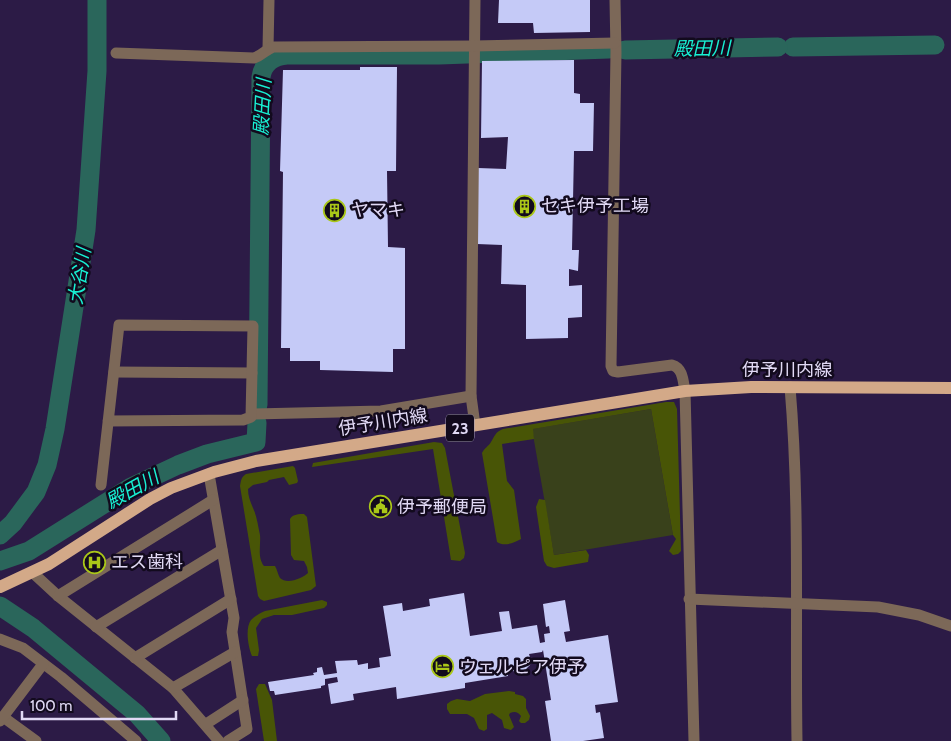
<svg xmlns="http://www.w3.org/2000/svg" width="951" height="741" font-family="Cabin,'Noto Sans JP',sans-serif">
  <rect width="100%" height="100%" fill="#2c1b46"/>
  <path fill="#39411b" d="M651,409L673,535L554,555L532,429Z"/>
  <g fill="#485506">
    <path d="M666,402H674L677,409L681,551L678,554L673,555L669,551L676,539L673,535L651,409L533,429L534,439L502,444L507,481L514,490L521,539C514,543 504,547 497,542L482,453C485,447 488,447 491,442C495,436 495,432 503,429Z"/>
    <path d="M434,442L442,443L445,448L465,553L464,558L460,561L451,560L433,449L312,467L313,463Z"/>
    <path d="M293,466L295,468L298,481L297,483L289,485L284,477L269,480L267,482L253,485L248,489C248,496 250,501 253,508C257,516 258,526 260,535C261,545 257,557 264,566H275C277,569 278,575 280,578C287,585 303,578 308,573L307,567L304,561L294,560L291,555L290,519C293,514 299,514 304,514L307,517L316,586L311,590L264,601L260,599L258,596L240,486C241,481 241,477 246,474Z"/>
    <path d="M539,499L545,500L554,555L586,550L589,555L588,562L554,568L547,566L544,561L536,507Z"/>
    <path d="M322,600L327,602V605L324,608L292,615H274L262,619L256,628L259,650L258,656H252C248,647 245,628 251,620C255,616 260,613 265,611Z"/>
    <path d="M259,684H265L272,700L277,741H264L256,689Z"/>
    <path d="M509,691L515,692V694L523,696L526,699V708L530,716L529,720L525,723H521L519,721L521,716C518,712 515,711 510,713L509,715L514,727L511,730L504,728L502,720L492,713L487,715V729L484,731L479,729L474,718L467,714H450L447,709V704L451,701L457,699L470,701L485,694Z"/>
  </g>
  <path fill="#2a665b" stroke="#618889" d="M34,545L37,549L0,563V557L10,549L11,554Z"/>
  <g fill="none" stroke-linecap="round" stroke-linejoin="round">
    <g stroke="#2a665b" stroke-width="19">
      <path d="M793,47L935,45"/>
      <path d="M625,50L778,47"/>
      <path d="M258,405L261,77C263,63 273,56 287,55H439L609,49"/>
      <path d="M0,535L13,523L36,492L47,465L55,429L86,230L97,71V0"/>
      <path d="M0,561L29,551L131,487L178,465L207,454L256,442L257,423"/>
      <path d="M0,606L33,628L137,714L161,741"/>
    </g>
  </g>
  <g fill="#c5caf7">
    <path d="M499,0H590V32L534,33L533,23H498Z"/>
    <path d="M574,60V93L580,94V103H594L593,151H574L572,250H579L578,271L569,269V286L582,285V317L568,318V338L526,339V285L501,284L502,245L477,244L478,168L506,169L508,137L481,138L482,61Z"/>
    <path d="M360,67H397L396,171H387L388,247L405,248V349H393V372L320,370V361H290V348H281L283,172L280,171L283,70H360Z"/>
    <path d="M464,593L470,636L502,631L499,612L509,611L512,629L537,625L540,643L545,642L544,634L550,633L549,626L546,627L543,604L565,600L570,631L564,632L566,642L608,635L618,702L595,705L596,713L600,712L604,738L583,741H551L545,701L551,700L543,650L542,652L529,654L531,661L530,665L523,672L512,671L509,668L507,657H506L508,676L465,683V688L397,699L396,687L353,694L354,700L331,704L328,684L338,682L337,677L325,679V685L321,686V688L275,695L274,691H270L268,682L314,675L313,673L317,672V668L322,667L324,675L337,673L335,661L357,660L358,665L368,663V669L380,667L379,658L391,656L383,606L402,603L403,611L430,606L429,599Z"/>
  </g>
  <g fill="none" stroke-linecap="round" stroke-linejoin="round">
    <g stroke="#7c6858" stroke-width="11">
      <path d="M475,0L471,396L475,425"/>
      <path d="M615,0L616,52L611,366L613,371L618,372L672,365C683,368 683,381 685,391L694,741"/>
      <path d="M268,49L269,0"/>
      <path d="M116,53L254,58C263,55 265,50 273,47L474,46L615,43"/>
      <path d="M114,372L252,373"/>
      <path d="M790,387C800,505 795,623 797,741"/>
      <path d="M252,414L381,411L471,396"/>
      <path d="M209,474L234,618L232,632L247,729L228,741"/>
      <path d="M101,485L119,325L253,326L251,417L243,420L108,421"/>
      <path d="M32,572L58,596L173,688L219,741"/>
      <path d="M58,596L213,500"/>
      <path d="M689,599L878,607L919,615L951,626"/>
      <path d="M96,627L222,550"/>
      <path d="M0,639L23,648L61,677L136,741"/>
      <path d="M135,658L231,599"/>
      <path d="M173,688L235,652"/>
      <path d="M3,717L36,741"/>
      <path d="M0,721L43,664"/>
      <path d="M206,724L243,700"/>
    </g>
    <path stroke="#d3a988" stroke-width="12" d="M0,587L49,564L150,499L171,488L214,472L256,461L685,391L751,387L951,388"/>
  </g>
  <defs>
    <symbol id="building-ring" viewBox="-11 -11 22 22"><circle r="9.5" fill="#120a1d" stroke="#aac718" stroke-width="1.5"/><path d="M-4-6H4V6H1V3H-1V6H-4ZM-2.5-4.3h1.7v1.8h-1.7ZM.8-4.3h1.7v1.8H.8ZM-2.5-1h1.7V.8h-1.7ZM.8-1h1.7V.8H.8Z" fill="#aac718"/></symbol>
    <symbol id="civic-ring" viewBox="-11 -11 22 22"><circle r="9.5" fill="#120a1d" stroke="#aac718" stroke-width="1.5"/><path d="M-.6-6.5H3V-4.5H.6V-3L4-1V1h2V6H-6V1h2V-1L-.6-3ZM-1.2 2.5V6h2.4V2.5Z" fill="#aac718"/></symbol>
    <symbol id="hospital-ring" viewBox="-11 -11 22 22"><circle r="9.5" fill="#120a1d" stroke="#aac718" stroke-width="1.5"/><path d="M-5-5h3v3.5h4V-5h3V5h-3V1.5h-4V5h-3Z" fill="#aac718"/></symbol>
    <symbol id="hotel-ring" viewBox="-11 -11 22 22"><circle r="9.5" fill="#120a1d" stroke="#aac718" stroke-width="1.5"/><path d="M-6-4.5h1.5V1H6V5H4.5V3h-9V5H-6ZM-4 0a1.8 1.8 0 1 1 3.6 0ZM.5 0V-2.5h3Q6-2.5 6 0Z" fill="#aac718"/></symbol>
  </defs>
  <g fill-rule="evenodd">
    <use href="#building-ring" x="512" y="194" width="25" height="25"/>
    <use href="#building-ring" x="322" y="198" width="25" height="25"/>
    <use href="#civic-ring" x="368" y="494" width="25" height="25"/>
    <use href="#hospital-ring" x="82" y="550" width="25" height="25"/>
    <use href="#hotel-ring" x="430" y="654" width="25" height="25"/>
  </g>
  <g text-anchor="middle" stroke-width="5" stroke-linejoin="round" paint-order="stroke">
    <rect fill="#120a1d" stroke="#a39bb4" stroke-width="1" x="446" y="414.5" width="28" height="27" rx="4"/>
    <g font-size="16" font-weight="bold" fill="#e1d9f5">
      <text x="460" y="434">23</text>
    </g>
    <g font-size="18" fill="#e1d9f5" stroke="#120a1d" text-anchor="start">
      <text x="541" y="212">セキ伊予工場</text>
      <text x="351" y="216">ヤマキ</text>
      <text x="397" y="513">伊予郵便局</text>
      <text x="111" y="568">エス歯科</text>
      <text x="459" y="673">ウェルピア伊予</text>
    </g>
    <g font-size="18" fill="#e1d9f5" stroke="#120a1d">
      <text x="787" y="376">伊予川内線</text>
      <text transform="translate(383 422) rotate(-9)" y="6">伊予川内線</text>
    </g>
    <g font-size="19" font-style="italic" fill="#18f0d3" stroke="#120a1d">
      <text transform="translate(702 48) rotate(-1)" y="7">殿田川</text>
      <text transform="translate(262 107) rotate(-87)" y="7">殿田川</text>
      <text transform="translate(79 276) rotate(-81)" y="7">大谷川</text>
      <text transform="translate(132 489) rotate(-29)" y="7">殿田川</text>
    </g>
  </g>
  <path d="M22 711v8h154v-8" fill="none" stroke="#e1d9f5" stroke-width="2.5"/>
  <text x="30" y="711" font-size="15" fill="#e1d9f5" stroke="#120a1d" stroke-width="4" paint-order="stroke">100 m</text>
</svg>
